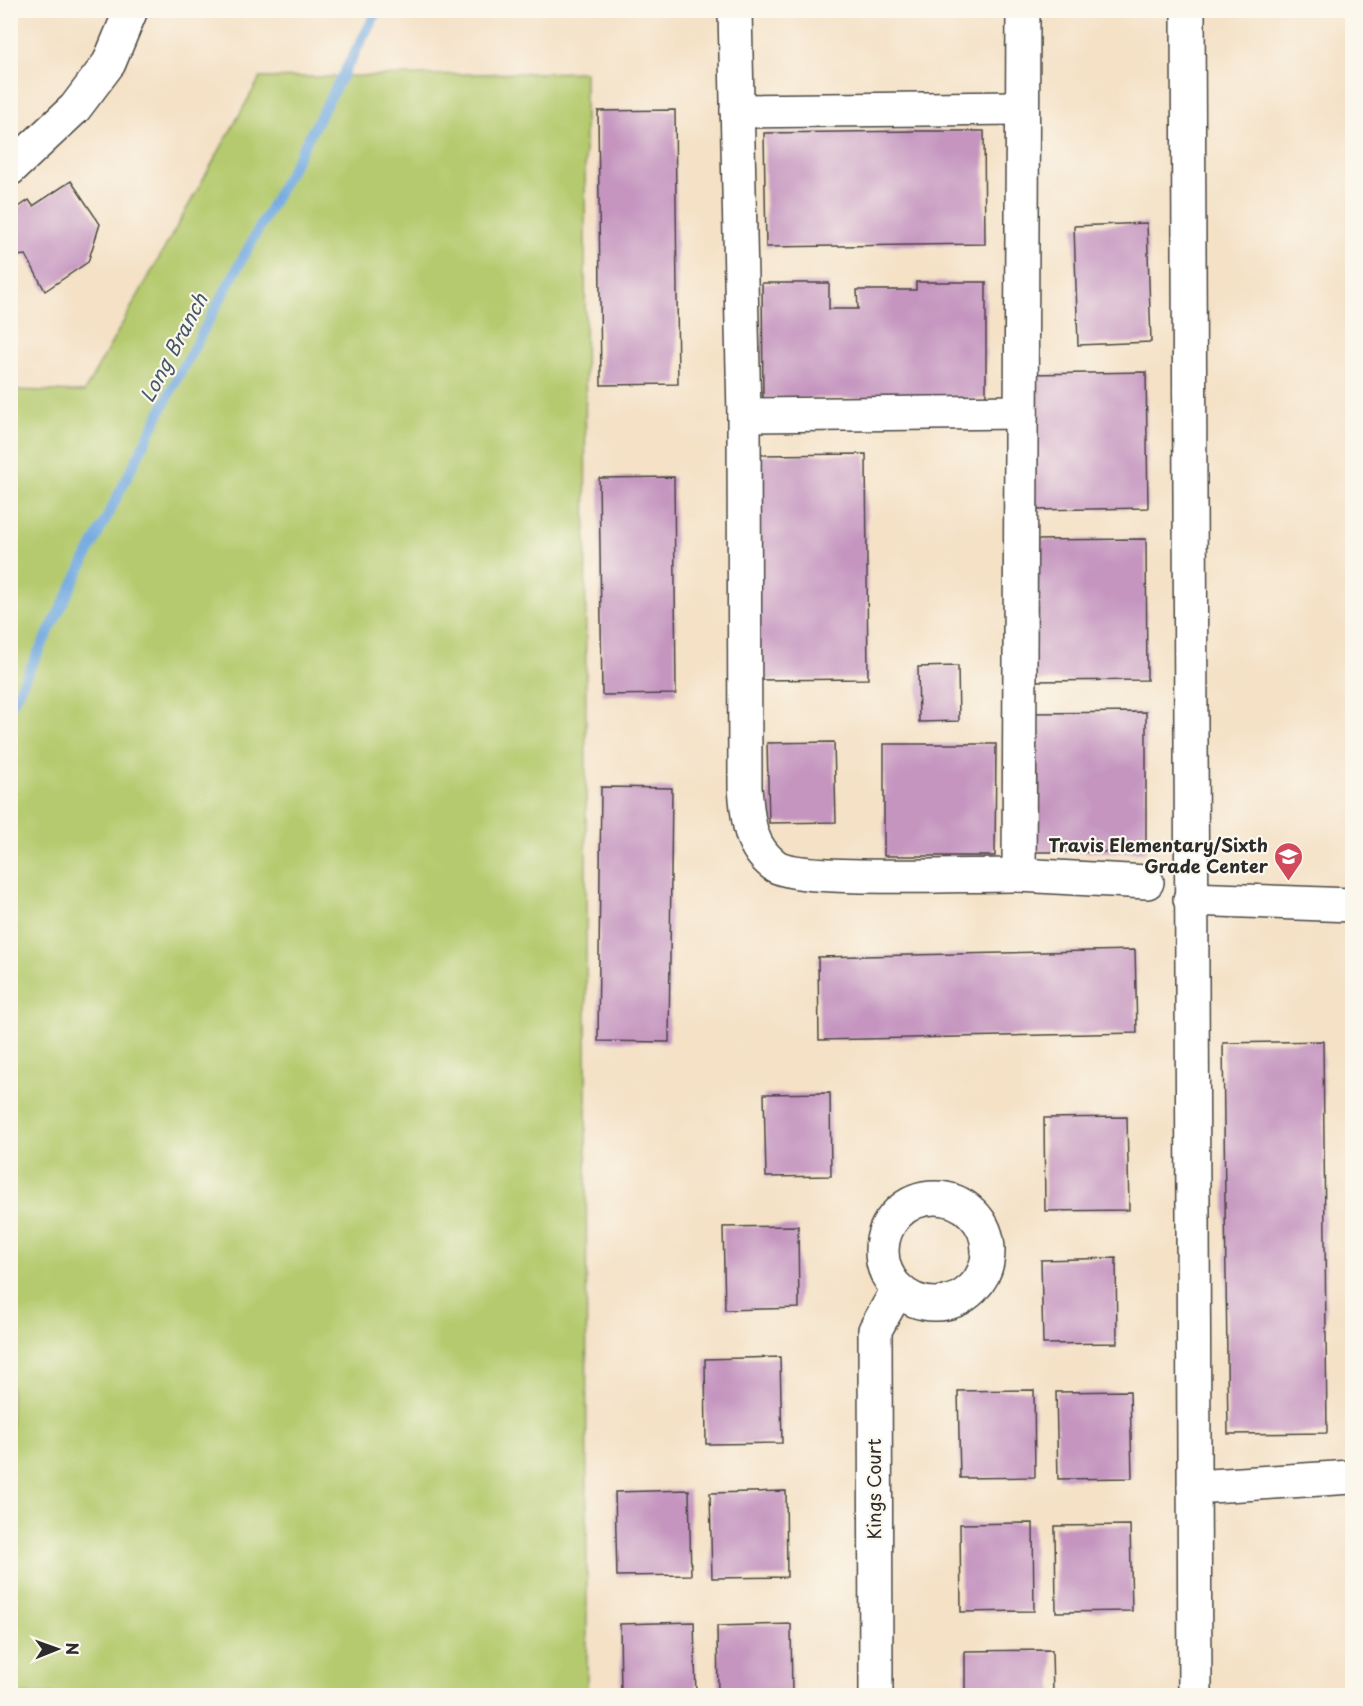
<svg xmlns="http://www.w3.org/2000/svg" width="1363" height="1706" font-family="'Playpen Sans',sans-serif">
  <rect width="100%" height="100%" fill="#fbf7ec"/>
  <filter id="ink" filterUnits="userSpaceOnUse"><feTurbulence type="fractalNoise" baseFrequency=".0167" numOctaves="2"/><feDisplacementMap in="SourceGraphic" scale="12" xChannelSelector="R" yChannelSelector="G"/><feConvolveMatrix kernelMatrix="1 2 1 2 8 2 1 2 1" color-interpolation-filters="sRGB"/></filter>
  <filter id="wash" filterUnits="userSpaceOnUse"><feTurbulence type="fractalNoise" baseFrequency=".008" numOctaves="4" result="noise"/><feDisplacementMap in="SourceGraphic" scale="24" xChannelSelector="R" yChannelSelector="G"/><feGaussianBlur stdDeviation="1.35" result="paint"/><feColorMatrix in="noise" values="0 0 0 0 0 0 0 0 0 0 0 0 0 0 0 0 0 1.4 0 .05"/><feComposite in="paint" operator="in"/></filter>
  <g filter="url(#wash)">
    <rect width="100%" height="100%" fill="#f4e1c6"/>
    <path fill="#b5ca6e" stroke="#707a4c" stroke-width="1.5" d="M585,72L587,1695H11V390L84,392L260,78Z"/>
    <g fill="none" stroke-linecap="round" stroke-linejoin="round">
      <path stroke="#73aae1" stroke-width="10" d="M10,708L179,375L378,10"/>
    </g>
    <g id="blocks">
      <g fill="#c595c0">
        <path d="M675,110L678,384L601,385L598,111Z"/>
        <path d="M916,131H984L985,244L766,247L764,133Z"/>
        <path d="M71,181L100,224L88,262L45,291L26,255L16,256L10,245V223L13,211L29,200L33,206Z"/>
        <path d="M1147,223L1151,342L1078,345L1074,226Z"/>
        <path d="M916,282H986V399L763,398L762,283H829V309H858L857,290H916Z"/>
        <path d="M1146,372L1148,508L1033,510L1031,374Z"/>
        <path d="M866,454L868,679L756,680L754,455Z"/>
        <path d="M674,477L676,694L602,695L599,478Z"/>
        <path d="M1146,539L1147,680L1032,681L1031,540Z"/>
        <path d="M958,666L959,721L919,722L918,667Z"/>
        <path d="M1146,712V852H1031V713Z"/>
        <path d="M834,742L836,822L769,823L767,743Z"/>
        <path d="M884,744H996L995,856H884Z"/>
        <path d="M601,787L672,788L669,1042L598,1041Z"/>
        <path d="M1135,950L1137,1033L819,1040L818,957Z"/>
        <path d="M1323,1041L1327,1433L1228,1434L1223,1043Z"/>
        <path d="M830,1093L831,1176L766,1177L764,1094Z"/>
        <path d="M1127,1117L1129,1210L1045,1211L1044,1118Z"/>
        <path d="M798,1226L799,1308L725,1310L723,1227Z"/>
        <path d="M1116,1258L1117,1343L1043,1344L1041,1260Z"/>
        <path d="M780,1357L782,1443L706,1444L705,1359Z"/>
        <path d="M1034,1390L1035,1477L960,1478L958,1391Z"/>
        <path d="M1130,1391L1132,1478L1058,1479L1056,1392Z"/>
        <path d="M689,1490L691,1575L617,1576L615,1492Z"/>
        <path d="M786,1491L787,1577L712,1578L710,1493Z"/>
        <path d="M1033,1523L1034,1611L961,1612L960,1524Z"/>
        <path d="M1130,1525L1132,1611L1056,1612L1055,1526Z"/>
        <path d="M694,1622L696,1696H621L620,1624Z"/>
        <path d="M791,1624L792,1696H718L717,1626Z"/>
        <path d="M1052,1650L1053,1696H965V1651Z"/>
      </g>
    </g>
  </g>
  <g filter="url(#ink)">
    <use href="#blocks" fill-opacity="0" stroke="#494642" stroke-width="1.5"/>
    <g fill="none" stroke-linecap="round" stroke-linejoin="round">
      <defs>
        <g id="minor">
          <path d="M735,10L744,415L745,788C748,818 748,845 774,865C798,883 978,874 1019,875C1062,877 1104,880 1147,882"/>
          <path d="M1188,10L1195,1696"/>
          <path d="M737,111L1022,108"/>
          <path d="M10,169L75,108L109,63L131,10"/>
          <path d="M744,415L1021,412"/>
          <path d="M1019,875L1023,10"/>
          <path d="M1190,899L1352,905"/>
          <circle cx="935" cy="1251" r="53"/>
          <path d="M1194,1487L1352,1477"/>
          <path d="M876,1696L875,1330L898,1289"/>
        </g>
      </defs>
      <use href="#minor" stroke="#494642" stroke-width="36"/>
      <use href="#minor" stroke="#fff" stroke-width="33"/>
    </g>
  </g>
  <defs>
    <symbol id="school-pin" viewBox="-11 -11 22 30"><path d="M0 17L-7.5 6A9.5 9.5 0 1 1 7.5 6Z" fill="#d1495b" stroke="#fbf7ec"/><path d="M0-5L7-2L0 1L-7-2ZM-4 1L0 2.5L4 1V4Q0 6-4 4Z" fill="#fff"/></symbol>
  </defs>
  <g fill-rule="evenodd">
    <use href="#school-pin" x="1272" y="840" width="33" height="45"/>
  </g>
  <g text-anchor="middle" stroke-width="4.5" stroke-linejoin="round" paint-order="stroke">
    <g font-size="18" font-weight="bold" fill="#2b2b2b" stroke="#fbf7ec" text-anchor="end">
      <text x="1268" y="852">Travis Elementary/Sixth<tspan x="1268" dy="21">Grade Center</tspan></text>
    </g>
    <g font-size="18" fill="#2b2b2b" stroke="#fbf7ec">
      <text transform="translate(875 1489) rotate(-90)" y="6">Kings Court</text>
    </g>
    <g font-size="20" font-style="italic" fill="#44576b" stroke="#fbf7ec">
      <text transform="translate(174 348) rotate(-62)" y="7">Long Branch</text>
    </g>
  </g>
  <rect width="1363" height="1706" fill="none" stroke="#fbf7ec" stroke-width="36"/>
  <g transform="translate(57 1649) rotate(89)" stroke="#fbf7ec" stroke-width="4.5" paint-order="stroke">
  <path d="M0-4.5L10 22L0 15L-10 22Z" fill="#2b2b2b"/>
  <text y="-9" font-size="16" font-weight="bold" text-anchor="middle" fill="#2b2b2b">N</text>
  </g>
</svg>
